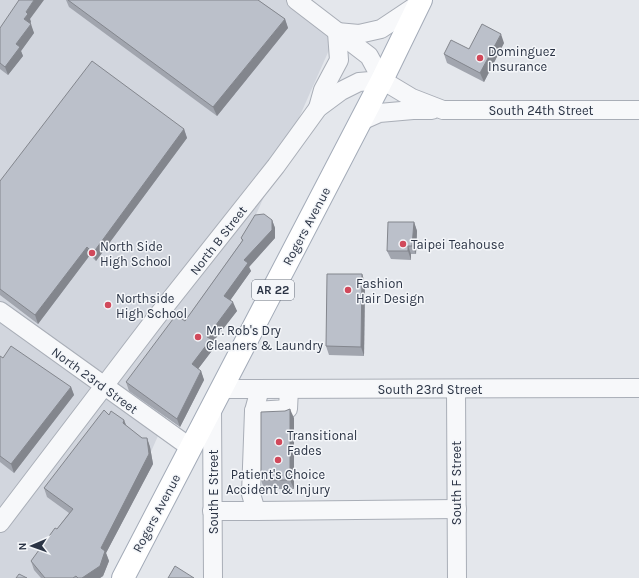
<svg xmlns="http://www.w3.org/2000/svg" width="639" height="578" font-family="Karla,sans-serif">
  <rect width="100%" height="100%" fill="#e4e7ec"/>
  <path fill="#d2d6de" d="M0,0H295L337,32L95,578H0Z"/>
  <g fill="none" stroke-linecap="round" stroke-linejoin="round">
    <defs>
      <g id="minor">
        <path d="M296,0L369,56L382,80"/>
        <path d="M382,80L412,98L443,110H639"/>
        <path d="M318,108L323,90L339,60L337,32L359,34L381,29L420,3"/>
        <path d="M361,121L379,113L413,110H432"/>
        <path d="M0,311L191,448"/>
        <path d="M221,389L639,388"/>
        <path d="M456,389L457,578"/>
        <path d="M212,406L213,578"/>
        <path d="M254,411L288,409L289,389"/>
        <path d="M212,511H256L251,494L254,411L260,389"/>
        <path d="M256,511L457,509"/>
        <path d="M0,523L155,319L276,166L318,108L341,91L359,82L382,80"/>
      </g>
      <path id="major" d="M123,578L382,80L421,0"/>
    </defs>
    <use href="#minor" stroke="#a9aeb7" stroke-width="20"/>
    <use href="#major" stroke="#a3abb8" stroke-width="24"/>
    <use href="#minor" stroke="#f7f8fa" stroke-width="18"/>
    <use href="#major" stroke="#fff" stroke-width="22"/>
  </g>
  <g fill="#a1a5ae">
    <path d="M66,0H258L285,19L288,28L217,116L69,7Z"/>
    <path d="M30,19L31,22L30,24L34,33L21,51L23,56L8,75L0,69V28Z"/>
    <path d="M504,43L484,82L447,63L444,54L469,49Z"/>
    <path d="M184,129L187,138L96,261L90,255L38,324L0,295V181Z"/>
    <path d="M272,220L275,228V238L249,267L251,271L230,300L237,311L212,343L214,348L198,369L201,371L204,380L180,427L129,391L126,382L185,321L242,241L241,238Z"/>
    <path d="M414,222L417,231L416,254H411V260L391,259L387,251Z"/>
    <path d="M362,274L365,283L364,356L329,355L326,346Z"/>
    <path d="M0,356L3,358L71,387L74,395L14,473L0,462Z"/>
    <path d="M109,415L124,420L126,426L142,438H147L150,447L153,464L106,553L109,561L103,576L100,578H41L34,570L31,561L57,529L69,513L47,497L44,488Z"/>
    <path d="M294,418V489H264L261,480Z"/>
  </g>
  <g fill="#83868d">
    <path d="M34,0H44L30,19L31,22L27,28L24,19L26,12Z"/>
    <path d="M285,19L288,28L217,116L213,107Z"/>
    <path d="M31,24L34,33L21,51L23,56L8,75L5,67L16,44Z"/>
    <path d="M501,34L504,43L484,82L480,73Z"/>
    <path d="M184,129L187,138L96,261L93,253Z"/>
    <path d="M272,220L275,228V238L249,267L251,271L227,305L224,296L244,260Z"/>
    <path d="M414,222L417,231L416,254L412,246Z"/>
    <path d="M408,246L411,254V260L408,251Z"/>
    <path d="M87,247L90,255L38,324L35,315Z"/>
    <path d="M362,274L365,283L364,356L361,347Z"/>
    <path d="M233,302L237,311L212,343L214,348L195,373L192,364L207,337Z"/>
    <path d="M201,371L204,380L180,427L177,419Z"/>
    <path d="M71,387L74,395L14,473L11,464Z"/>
    <path d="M290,409L294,418V489L290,480Z"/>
    <path d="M124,420L128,430L123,423Z"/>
    <path d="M147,438L150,447L153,464L106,553L109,561L103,576L100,578H82Z"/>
  </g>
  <g fill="#bbc0ca" stroke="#83868d">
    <path d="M19,0H34L26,12L28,14L24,19L31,24L16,44L20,47L5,67L0,63V28Z"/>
    <path d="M68,0H258L285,19L213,107Z"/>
    <path d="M482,24L501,34L480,73L444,54L451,40L469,49Z"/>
    <path d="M92,61L184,129L93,253L87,247L35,315L0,289V181Z"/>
    <path d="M264,214L272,220V230L244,260L248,263L224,296L233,302L207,337L211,339L192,364L201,371L177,419L126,382L176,315L185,321L243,240L241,238L255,215Z"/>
    <path d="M388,222H414L412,246H408V251H387Z"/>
    <path d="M327,274H362L361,347L326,346Z"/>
    <path d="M11,346L71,387L11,464L0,456V356L3,358Z"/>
    <path d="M290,409V480H261V412L285,411Z"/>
    <path d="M104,410L109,415L111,411L124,420L123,423L142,438H147L149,454L101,548L105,551L100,566L82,578H78L76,576L73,578H45L31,561L55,528L57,529L73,509L44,488Z"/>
    <path d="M175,566L194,578H168Z"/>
    <path d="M19,574L27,578H16Z"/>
  </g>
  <g fill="#d1495b" stroke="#f4f6f9" stroke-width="1.5">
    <circle cx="480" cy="58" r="4"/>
    <circle cx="403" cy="244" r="4"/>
    <circle cx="92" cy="253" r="4"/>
    <circle cx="348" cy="290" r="4"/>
    <circle cx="108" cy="305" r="4"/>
    <circle cx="198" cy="337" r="4"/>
    <circle cx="279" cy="442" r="4"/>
    <circle cx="278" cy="460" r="4"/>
  </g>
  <g text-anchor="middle" stroke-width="3" stroke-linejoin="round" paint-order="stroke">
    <rect fill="#f4f6f9" stroke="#676e7b" stroke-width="1" x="252" y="280" width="42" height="20" rx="3"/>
    <g font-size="12" font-weight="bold" fill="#2b3445">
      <text x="273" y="294">AR 22</text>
    </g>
    <g font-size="13" fill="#2b3445" stroke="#f4f6f9" text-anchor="start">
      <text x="488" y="56">Dominguez<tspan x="488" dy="15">Insurance</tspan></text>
      <text x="411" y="249">Taipei Teahouse</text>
      <text x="100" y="251">North Side<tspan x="100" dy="15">High School</tspan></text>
      <text x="356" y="288">Fashion<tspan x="356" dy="15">Hair Design</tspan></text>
      <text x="116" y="303">Northside<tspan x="116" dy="15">High School</tspan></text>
      <text x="206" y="335">Mr. Rob's Dry<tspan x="206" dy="15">Cleaners &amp; Laundry</tspan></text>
      <text x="287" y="440">Transitional<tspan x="287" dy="15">Fades</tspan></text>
      <text x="278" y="479" text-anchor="middle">Patient's Choice<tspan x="278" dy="15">Accident &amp; Injury</tspan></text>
    </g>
    <g font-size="13" fill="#2b3445" stroke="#f4f6f9">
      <text x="541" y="115">South 24th Street</text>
      <text transform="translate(306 226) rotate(-62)" y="5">Rogers Avenue</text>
      <text transform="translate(218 240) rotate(-52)" y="5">North B Street</text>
      <text transform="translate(95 380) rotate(36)" y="5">North 23rd Street</text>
      <text x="430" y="394">South 23rd Street</text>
      <text transform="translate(456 483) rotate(-90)" y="5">South F Street</text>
      <text transform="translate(213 492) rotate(-90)" y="5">South E Street</text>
      <text transform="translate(156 513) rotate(-62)" y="5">Rogers Avenue</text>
    </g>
  </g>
  <g transform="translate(32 546) rotate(268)" stroke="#f4f6f9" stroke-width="3" paint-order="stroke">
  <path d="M0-3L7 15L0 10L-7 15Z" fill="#2b3445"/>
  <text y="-6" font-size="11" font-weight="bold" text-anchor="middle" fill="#2b3445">N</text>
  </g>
</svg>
